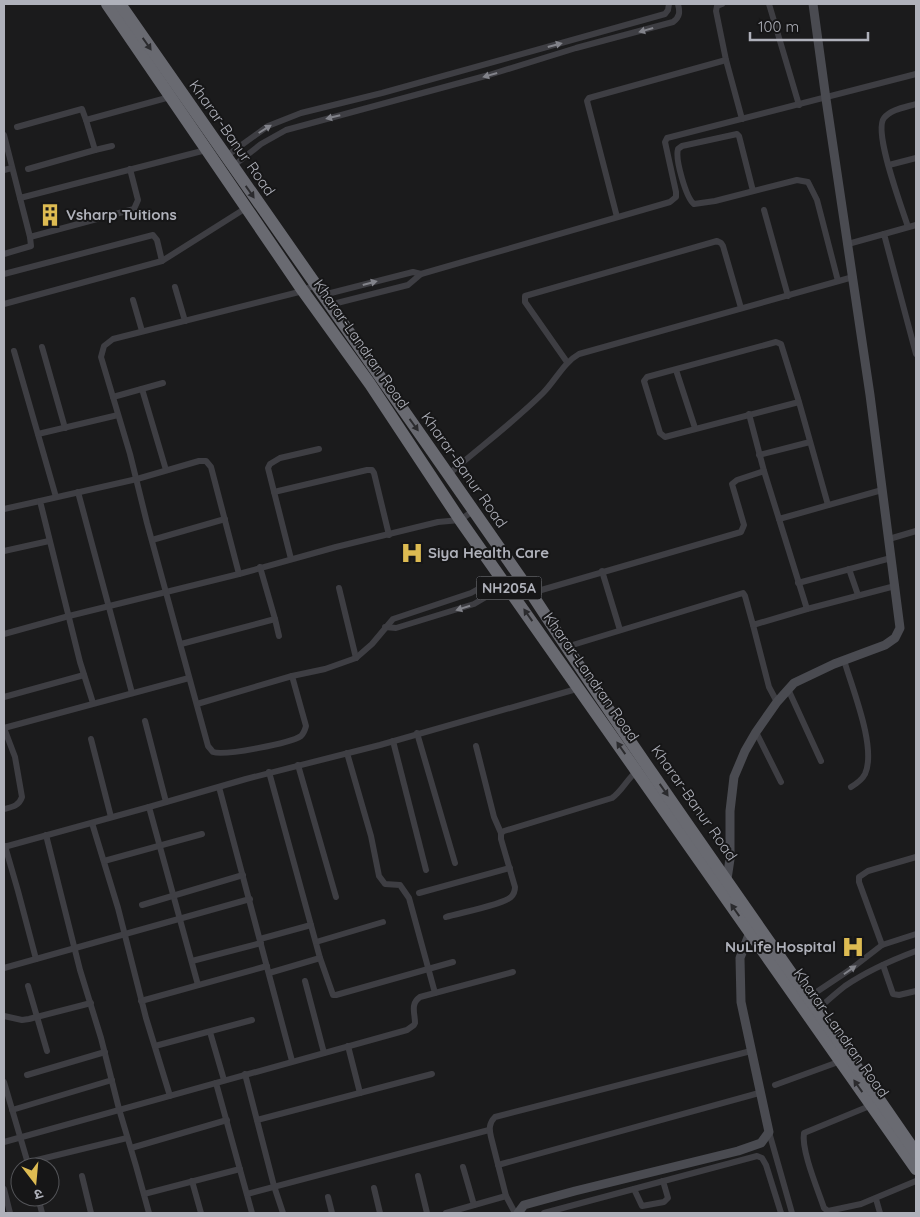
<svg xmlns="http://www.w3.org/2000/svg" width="920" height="1217" font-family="Quicksand,'Noto Sans Devanagari',sans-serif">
  <rect width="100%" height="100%" fill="#1b1b1c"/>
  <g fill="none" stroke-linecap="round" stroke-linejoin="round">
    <g stroke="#3e3e43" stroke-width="6">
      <path d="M722,4L717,6L716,11L726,60L742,119"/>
      <path d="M769,4L799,105"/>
      <path d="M17,127L82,109L86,120"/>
      <path d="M4,135L20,198L206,150"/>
      <path d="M95,150L112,146"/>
      <path d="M225,157L268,126L301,113L382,93L665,14L668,10L669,4"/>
      <path d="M889,165L916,158"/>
      <path d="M232,167L261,144L286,130L489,75L576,48L673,22C680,17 680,12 678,4"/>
      <path d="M28,169L95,150L86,120L170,97"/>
      <path d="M4,170L12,168"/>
      <path d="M753,191L739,136L737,134L682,146L678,149C675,159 686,198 694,204L715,201L797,180L808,182L817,200L838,281"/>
      <path d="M20,198L30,237L134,209L138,200L130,169"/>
      <path d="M764,210L788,296"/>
      <path d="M617,217L587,101L589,98L726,60"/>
      <path d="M908,227C902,208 873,132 884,118C891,109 907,107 916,104"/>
      <path d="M884,234L916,225"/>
      <path d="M848,244L884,234L916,354"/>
      <path d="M4,254L31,246L30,237"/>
      <path d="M4,274L153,235L157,240L162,261"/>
      <path d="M175,287L185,321"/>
      <path d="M323,295L413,272L421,274"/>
      <path d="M133,300L142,331"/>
      <path d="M4,304L162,261L246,208"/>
      <path d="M329,305L408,285L421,274L670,202L676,197V192L665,142L667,138L916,74"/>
      <path d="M42,347L65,428"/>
      <path d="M14,351L56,497"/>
      <path d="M567,362L525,302V296L717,241L721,243L723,246L741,308"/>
      <path d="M676,370L695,428"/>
      <path d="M142,389L166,470"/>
      <path d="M113,397L163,383"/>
      <path d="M799,402L781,344L776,342L647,377L644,381L660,433L665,437L799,402L828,505"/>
      <path d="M749,414L764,471"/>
      <path d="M38,434L118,415"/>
      <path d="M759,455L810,442"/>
      <path d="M449,474C480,447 514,422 543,393C556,380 563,363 579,354L853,277"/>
      <path d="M78,492L132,693"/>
      <path d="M274,492L367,470H372L374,473L389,535"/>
      <path d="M4,509L40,501"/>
      <path d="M779,519L807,609L895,586"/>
      <path d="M889,539L916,531"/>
      <path d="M152,540L225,519"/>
      <path d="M4,551L49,541"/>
      <path d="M291,559L268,468L270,464L280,458L319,449"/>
      <path d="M849,569L858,595"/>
      <path d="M602,571L620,630"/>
      <path d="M798,583L891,558"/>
      <path d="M339,588L356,658"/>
      <path d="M531,593L741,532L744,525L732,484L737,480L764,471L779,519L882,490"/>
      <path d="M275,619L279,636"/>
      <path d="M753,625L769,687L777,702"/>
      <path d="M385,627L396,628L474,604L491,594L504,582"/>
      <path d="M4,634L69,616L239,574L336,547L438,522L460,520L473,511"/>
      <path d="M181,644L275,619L260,567"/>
      <path d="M566,647L743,593L745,596L753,625L807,609"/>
      <path d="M844,660C852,688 877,748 865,774C862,780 856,784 851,787"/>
      <path d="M292,676L306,726C305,730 304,733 301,736C291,743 225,756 213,752L208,746L147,523L130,454L101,357L104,346L113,339L303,291L316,284"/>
      <path d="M788,689L821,761"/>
      <path d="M4,697L84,675"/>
      <path d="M93,703L80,662L40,501L137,479L199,461H206L211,467L239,574"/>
      <path d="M197,704L292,676L325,669L356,658L372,644L393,619L471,593L489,583L499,574"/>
      <path d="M145,721L166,802"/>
      <path d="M756,732L781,782"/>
      <path d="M417,733L455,863"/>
      <path d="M91,739L111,817"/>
      <path d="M393,741L426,870"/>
      <path d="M476,746L494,817L501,833"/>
      <path d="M347,753L371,836L379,876L385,884L400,885L409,898L435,993"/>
      <path d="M298,765L336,897"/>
      <path d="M269,772L320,958L333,995H336L453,962"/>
      <path d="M219,787L292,1061"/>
      <path d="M149,807L198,985"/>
      <path d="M4,809C12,807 19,806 22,797L15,757L4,728L189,678"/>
      <path d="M92,823L118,908L146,1018L170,1096"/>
      <path d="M46,835L80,970L101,1038L119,1109L136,1166L149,1213"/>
      <path d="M5,846L18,891L36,959"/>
      <path d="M4,847L149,807L246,779L380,745L580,688"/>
      <path d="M104,861L202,834"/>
      <path d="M419,893L510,868"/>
      <path d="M142,905L243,875"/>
      <path d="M446,917C459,913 502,905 511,897C514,894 515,891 515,887L501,839V833L504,831L612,798C622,791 627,779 637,771"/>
      <path d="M260,939L311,925"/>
      <path d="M316,942L383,922"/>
      <path d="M882,945L859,882V877L868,871L916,857"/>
      <path d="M192,961L261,943"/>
      <path d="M883,965L893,994L899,995L916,991"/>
      <path d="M4,968L250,899"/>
      <path d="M269,973L320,958"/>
      <path d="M305,981L324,1053"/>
      <path d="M28,986L47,1051"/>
      <path d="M809,997L851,969L882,945L916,934"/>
      <path d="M141,1001L267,966"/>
      <path d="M818,1009C827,1001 836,993 845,986C867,971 892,960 916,951"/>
      <path d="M4,1016L22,1020L29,1019L91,1003"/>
      <path d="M210,1032L224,1080"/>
      <path d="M155,1046L252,1020"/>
      <path d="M348,1046L360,1093"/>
      <path d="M245,1074L274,1186L283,1213"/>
      <path d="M27,1075L105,1052"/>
      <path d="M4,1082L29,1167"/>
      <path d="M216,1083L252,1213"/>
      <path d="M775,1085L841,1061"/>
      <path d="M872,1105L804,1133C801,1150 818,1190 824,1208L828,1211L861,1204L916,1181"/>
      <path d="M12,1110L112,1080"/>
      <path d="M257,1120L432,1074"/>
      <path d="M769,1132L792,1213"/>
      <path d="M4,1142L407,1030L414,1025L415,1023C415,1013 410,1004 420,997L513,972"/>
      <path d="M131,1148L227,1120"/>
      <path d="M37,1160L127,1138"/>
      <path d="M498,1165L759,1093"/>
      <path d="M463,1167L474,1205"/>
      <path d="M82,1176L91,1213"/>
      <path d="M418,1176L427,1213"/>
      <path d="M192,1181L201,1213"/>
      <path d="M374,1188L380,1213"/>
      <path d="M4,1189L10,1213"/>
      <path d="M634,1189L642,1206L664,1202L668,1198L663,1181"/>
      <path d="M144,1194L240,1169"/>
      <path d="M247,1194L489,1130"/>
      <path d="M38,1197L42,1213"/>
      <path d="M328,1197L332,1213"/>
      <path d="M876,1199L880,1213"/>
      <path d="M446,1213L506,1196"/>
      <path d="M515,1213L506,1196L491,1137C489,1129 489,1123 495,1117L751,1051"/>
      <path d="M544,1213L757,1156L762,1158L766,1165L781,1213"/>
    </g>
    <g stroke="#4a4b51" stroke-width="9">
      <path d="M724,881L727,879L730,859V811L734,777L745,751L756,732L777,702L794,683L834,664L885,645L895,638L900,628L870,395L826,99L813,4"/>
      <path d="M518,1213L524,1205L575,1191L738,1151L761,1143L769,1132L741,1002L740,958L750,932"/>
    </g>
    <g stroke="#696a71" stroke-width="12">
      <path d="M107,4L303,291L370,384L460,520L916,1169"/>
      <path d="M120,4L531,593C655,783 788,966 916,1153"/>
    </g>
  </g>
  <defs><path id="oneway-solid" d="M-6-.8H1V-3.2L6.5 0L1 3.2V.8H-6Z" transform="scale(1.25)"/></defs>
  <g fill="#82838a">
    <use href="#oneway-solid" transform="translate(646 30) rotate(164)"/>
    <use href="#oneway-solid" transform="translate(555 45) rotate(-15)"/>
    <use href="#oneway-solid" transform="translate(490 75) rotate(164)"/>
    <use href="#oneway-solid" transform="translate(333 117) rotate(166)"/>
    <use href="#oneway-solid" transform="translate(265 129) rotate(-32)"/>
    <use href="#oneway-solid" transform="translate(370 283) rotate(-15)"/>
    <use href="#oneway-solid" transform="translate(463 608) rotate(162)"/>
    <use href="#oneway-solid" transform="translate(850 970) rotate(-35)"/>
  </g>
  <g fill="#2b2b2e">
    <use href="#oneway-solid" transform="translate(147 44) rotate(55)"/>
    <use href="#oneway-solid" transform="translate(250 192) rotate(55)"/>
    <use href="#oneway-solid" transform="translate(414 425) rotate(54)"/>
    <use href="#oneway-solid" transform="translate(528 615) rotate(-125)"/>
    <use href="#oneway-solid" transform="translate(621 748) rotate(-125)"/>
    <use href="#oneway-solid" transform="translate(664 790) rotate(55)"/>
    <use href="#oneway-solid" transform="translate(735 910) rotate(-125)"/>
    <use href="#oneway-solid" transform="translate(858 1086) rotate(-125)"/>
  </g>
  <defs>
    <symbol id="building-bare" viewBox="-9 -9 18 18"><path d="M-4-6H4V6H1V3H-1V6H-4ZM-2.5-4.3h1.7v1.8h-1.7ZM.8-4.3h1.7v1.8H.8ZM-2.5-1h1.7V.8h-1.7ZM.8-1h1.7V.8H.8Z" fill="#ddbb52" stroke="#161617" stroke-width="2.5" paint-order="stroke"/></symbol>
    <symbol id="hospital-bare" viewBox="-9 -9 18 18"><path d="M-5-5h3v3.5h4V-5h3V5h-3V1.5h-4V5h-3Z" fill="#ddbb52" stroke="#161617" stroke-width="2.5" paint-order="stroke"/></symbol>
  </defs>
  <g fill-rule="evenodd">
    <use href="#building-bare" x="34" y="199" width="32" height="32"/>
    <use href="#hospital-bare" x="396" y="537" width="32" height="32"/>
    <use href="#hospital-bare" x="837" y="931" width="32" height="32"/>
  </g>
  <g text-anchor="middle" stroke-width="4" stroke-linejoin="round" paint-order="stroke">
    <rect fill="#161617" stroke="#818289" stroke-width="1" x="476.5" y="576.5" width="65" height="23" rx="4"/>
    <g font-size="14" font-weight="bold" fill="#afb1ba">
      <text x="509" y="593">NH205A</text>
    </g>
    <g font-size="15" fill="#afb1ba" stroke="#161617">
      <text transform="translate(232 138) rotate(55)" y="5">Kharar-Banur Road</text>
      <text transform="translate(361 344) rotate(55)" y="5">Kharar-Landran Road</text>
      <text transform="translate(464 470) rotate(55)" y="5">Kharar-Banur Road</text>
      <text transform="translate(591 677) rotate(55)" y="5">Kharar-Landran Road</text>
      <text transform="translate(694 803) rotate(55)" y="5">Kharar-Banur Road</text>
      <text transform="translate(841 1033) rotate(55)" y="5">Kharar-Landran Road</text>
    </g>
    <g font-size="15" font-weight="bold" fill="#afb1ba" stroke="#161617" text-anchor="start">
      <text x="66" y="220">Vsharp Tuitions</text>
      <text x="428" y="558">Siya Health Care</text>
      <text x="836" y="952" text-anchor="end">NuLife Hospital</text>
    </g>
  </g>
  <rect width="920" height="1217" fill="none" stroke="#afb1ba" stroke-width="10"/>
  <g transform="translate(35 1182) rotate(164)"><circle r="24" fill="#161617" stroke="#535458"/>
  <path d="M0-4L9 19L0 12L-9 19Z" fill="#ddbb52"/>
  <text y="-8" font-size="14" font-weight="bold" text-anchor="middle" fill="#afb1ba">उ</text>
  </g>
  <path d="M750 32v8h118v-8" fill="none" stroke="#afb1ba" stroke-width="2.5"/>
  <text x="758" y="32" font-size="15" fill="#afb1ba" stroke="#161617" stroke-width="4" paint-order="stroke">100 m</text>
</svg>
